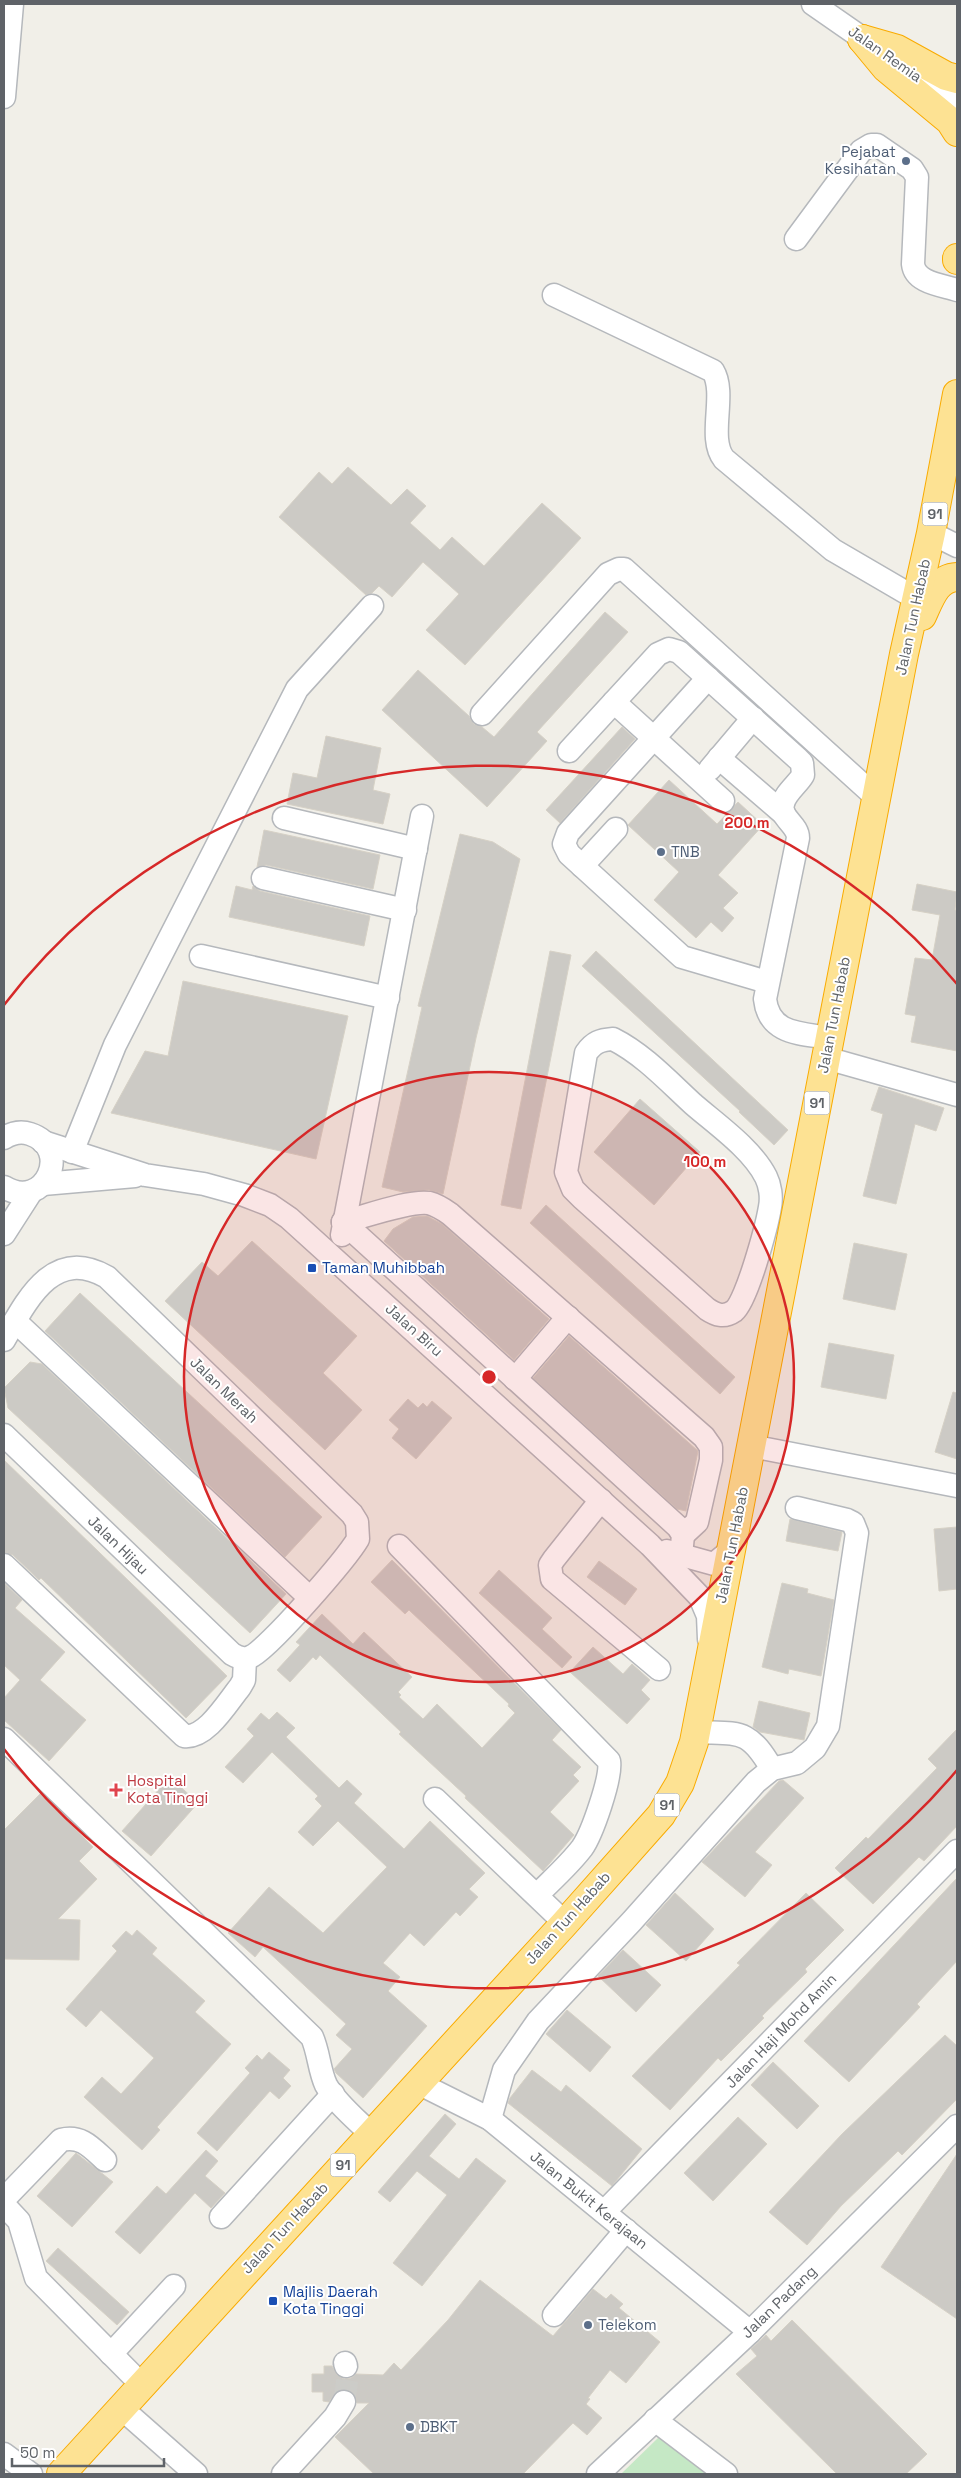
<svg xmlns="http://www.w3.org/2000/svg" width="961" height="2478" font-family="'Space Grotesk',sans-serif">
  <rect width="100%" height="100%" fill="#f1efe8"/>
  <path fill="#c5e8c5" d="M659,2437L709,2474H621Z"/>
  <g fill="#cccac5" stroke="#d6d1c6">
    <path d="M348,467L391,505L407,489L426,506L410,523L440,550L452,537L484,566L542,503L581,538L465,665L426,630L459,594L423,562L392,597L379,586L372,593L366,595L279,517L319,472L332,484Z"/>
    <path d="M605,612L628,632L537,732L547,741L487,807L382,710L418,670L469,716L474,724L482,727L494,737Z"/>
    <path d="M622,727L635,739L560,823L546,810Z"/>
    <path d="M326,736L381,748L373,790L390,794L383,824L287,804L293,773L317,778Z"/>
    <path d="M669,780L717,824L738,802L763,825L718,875L738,893L723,908L734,918L722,932L711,922L696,938L654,900L679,872L628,825Z"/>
    <path d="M264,830L380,855L373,889L266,865L257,867Z"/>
    <path d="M460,834L493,842L520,859L476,1038L443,1194L429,1190L403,1192L382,1187L422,1007L418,1006Z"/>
    <path d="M917,884L957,892L955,910H957V1051L911,1042L916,1016L905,1014L915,958L932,960L940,915L912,910Z"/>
    <path d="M236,886L252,890L253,886L260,891L370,916L364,946L229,917Z"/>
    <path d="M550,951L571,955L521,1209L501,1205Z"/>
    <path d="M596,951L788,1130L774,1145L739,1112L740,1111L582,966Z"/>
    <path d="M183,981L348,1016L316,1159L111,1113L145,1051L168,1056Z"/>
    <path d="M879,1087L944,1108L936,1131L915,1124L896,1204L863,1196L883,1114L871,1110Z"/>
    <path d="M640,1099L700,1152L654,1205L594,1152Z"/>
    <path d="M546,1205L735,1377L720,1394L530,1223Z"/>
    <path d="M427,1216L442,1224L549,1319L514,1360L384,1241L393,1229L413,1217Z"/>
    <path d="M252,1241L357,1336L323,1373L362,1410L325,1450L165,1301L202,1262L218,1276Z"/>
    <path d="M854,1243L907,1254L895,1310L843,1299Z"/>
    <path d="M80,1293L322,1517L285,1557L45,1331Z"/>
    <path d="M569,1336L698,1451L686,1511L677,1509L533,1378Z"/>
    <path d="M829,1343L894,1355L886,1399L821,1387Z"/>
    <path d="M30,1362L42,1364L286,1594L250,1633L8,1408L4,1388Z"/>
    <path d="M953,1392L957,1393V1459L935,1452Z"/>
    <path d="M408,1399L418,1408L423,1403L427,1407L432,1401L452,1418L416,1459L392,1438L399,1429L389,1420Z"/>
    <path d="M4,1460L227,1676L186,1718L41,1578L39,1580L13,1555L4,1552Z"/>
    <path d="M790,1519L842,1532L838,1551L786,1541Z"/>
    <path d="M957,1527V1589L939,1591L934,1529Z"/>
    <path d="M392,1560L561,1730L552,1740L581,1767L573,1775L579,1781L550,1812L574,1835L543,1871L465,1798L466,1796L399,1734L401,1732L320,1655L316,1660L313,1657L290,1682L277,1670L300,1645L296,1642L322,1614L353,1644L364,1632L412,1677L398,1692L401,1695L399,1697L423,1719L437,1704L482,1748L515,1713L508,1706L509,1704L409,1610L405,1614L371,1582Z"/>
    <path d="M599,1561L637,1589L625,1605L587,1577Z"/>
    <path d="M499,1570L552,1618L542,1629L572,1657L562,1668L479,1593Z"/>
    <path d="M4,1583L22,1600L15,1608L65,1652L40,1680L86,1720L49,1761L4,1720V1698L20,1680L4,1665Z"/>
    <path d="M782,1583L808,1589L807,1593L834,1600L821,1676L789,1669L788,1674L762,1667Z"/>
    <path d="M593,1647L623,1674L632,1664L650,1680L641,1690L650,1699L627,1724L570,1672Z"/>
    <path d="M759,1701L810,1713L804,1740L760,1732L753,1727Z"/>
    <path d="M277,1712L295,1728L286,1737L339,1788L347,1780L362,1794L354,1803L404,1849L430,1821L485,1873L469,1889L478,1897L460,1916L456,1912L424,1946L410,1933L383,1963L400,1977L388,1991L427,2026L363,2098L336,2073L334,2069L352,2049L336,2035L346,2024L263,1947L255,1957L228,1933L269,1887L323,1933L387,1867L338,1821L313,1846L298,1832L322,1806L315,1799L318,1796L272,1752L243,1783L225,1767L254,1736L247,1729L261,1713L269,1720Z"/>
    <path d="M957,1729V1826L924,1861L919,1857L873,1904L835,1868L866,1837L868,1839L937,1768L928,1759Z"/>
    <path d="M170,1777L198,1803L151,1856L122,1831Z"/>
    <path d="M783,1780L804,1798L755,1852L772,1865L745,1897L702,1862L779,1781Z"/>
    <path d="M40,1794L93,1847L79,1861L97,1879L58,1919L80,1920L79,1960L4,1959V1830Z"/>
    <path d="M957,1878V1961L917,2004L920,2007L849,2082L804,2041Z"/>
    <path d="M675,1893L714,1929L686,1961L646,1925Z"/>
    <path d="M806,1893L844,1930L805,1969L807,1972L762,2016L764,2018L721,2061L718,2058L670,2110L632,2076L740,1965L737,1963Z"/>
    <path d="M137,1930L157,1948L152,1954L205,2001L195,2012L231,2044L157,2127L160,2130L142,2150L84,2097L102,2077L121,2094L154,2058L101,2010L86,2027L66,2009L117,1951L112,1946L126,1931L132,1936Z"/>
    <path d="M623,1950L661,1985L636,2012L598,1976Z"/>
    <path d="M567,2010L611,2047L590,2072L546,2034Z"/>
    <path d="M945,2035L957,2046V2099L902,2155L898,2151L841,2206L807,2245L769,2212L842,2134Z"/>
    <path d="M269,2052L290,2070L283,2078L291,2086L279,2099L270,2091L217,2151L197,2133L250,2073L245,2068L257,2055L262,2060Z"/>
    <path d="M773,2062L819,2106L797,2129L751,2085Z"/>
    <path d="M532,2070L561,2092L566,2085L642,2149L612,2186L508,2103L510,2098Z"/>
    <path d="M445,2114L456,2124L429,2156L459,2179L476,2158L506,2181L422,2286L393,2263L447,2195L417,2171L390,2202L378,2192Z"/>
    <path d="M738,2117L767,2144L713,2201L684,2173Z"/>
    <path d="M206,2150L218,2161L205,2176L225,2193L211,2208L195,2193L140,2254L115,2232L157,2186L166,2194Z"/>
    <path d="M76,2153L113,2182L72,2227L37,2196Z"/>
    <path d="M957,2154V2319L881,2267Z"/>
    <path d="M58,2248L129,2312L117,2325L46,2261Z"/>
    <path d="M480,2280L553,2336L593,2289L606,2299L611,2294L623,2304L619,2308L660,2342L626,2383L610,2370L588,2398L590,2399L586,2404L602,2418L587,2435L573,2423L523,2474H374L335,2437L369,2403H357L355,2395L345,2389L337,2391L329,2402L323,2401V2392H312V2374H324V2366H332L337,2375L344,2379L351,2378L356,2374L383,2375L394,2363L401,2370L448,2320Z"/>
    <path d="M792,2320L927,2454L906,2474H837L736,2374L757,2356L751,2349L766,2335L771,2341Z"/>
  </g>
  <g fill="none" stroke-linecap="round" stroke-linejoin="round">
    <path stroke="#ccccc8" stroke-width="22" stroke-dasharray="22 11" stroke-linecap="butt" d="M344,2402L348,2375L346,2366"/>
    <defs>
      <g id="minor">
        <path d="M813,4L957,104"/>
        <path d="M4,97L12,4"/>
        <path d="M796,239L861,151L871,145H877L912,169L917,177L913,264C915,283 942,285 957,290"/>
        <path d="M554,295L713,371C727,394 707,438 724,459L833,550L917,599"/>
        <path d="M931,533L957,546"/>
        <path d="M708,678L568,833L564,844L569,854L682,957L767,982"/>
        <path d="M614,702L723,801"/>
        <path d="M482,714L608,574L619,569H624L876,797"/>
        <path d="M569,751L658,654L669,649L679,652L798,759L802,763L803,775C798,784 785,793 783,804C779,818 798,824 798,838L765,999C769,1035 801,1033 830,1038"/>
        <path d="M719,758L784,814"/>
        <path d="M710,769L753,718"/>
        <path d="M284,818L416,849"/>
        <path d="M582,866L616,829"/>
        <path d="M263,878L405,910"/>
        <path d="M201,956L388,998"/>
        <path d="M613,1039C643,1054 668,1081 693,1104C716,1124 752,1149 766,1177C770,1185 772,1197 770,1207C767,1225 747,1301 734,1311C724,1318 716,1315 707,1309L582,1198L573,1189L566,1172L586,1053C594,1042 600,1040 613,1039Z"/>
        <path d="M826,1058L957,1095"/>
        <path d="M4,1138C12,1133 21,1131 30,1134C73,1148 45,1212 4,1187"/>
        <path d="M43,1142L145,1175L204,1184L244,1195L270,1205L289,1218L650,1545L700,1597L708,1616L709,1639"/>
        <path d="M72,1152L115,1045L297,689L372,606"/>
        <path d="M43,1184L135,1176"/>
        <path d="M343,1222C364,1217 409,1200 429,1203C437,1205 443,1209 450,1214L704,1437L711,1447V1460L697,1522L683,1535"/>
        <path d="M343,1222L678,1527L683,1535L681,1556"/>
        <path d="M4,1234L31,1192"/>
        <path d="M342,1235L422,816"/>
        <path d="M15,1321L310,1598"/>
        <path d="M4,1340C27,1300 53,1246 107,1277L352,1514L357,1522L358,1539C347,1558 266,1652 250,1657C243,1660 237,1657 232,1654L4,1435"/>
        <path d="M515,1379L568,1317"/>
        <path d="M751,1446L957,1486"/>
        <path d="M601,1500L554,1559L550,1565L552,1579L659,1669"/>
        <path d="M399,1546L609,1761C612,1777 592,1834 582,1848C569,1865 552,1880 537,1895"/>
        <path d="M667,1551L714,1564L730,1551"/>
        <path d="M4,1565L184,1736C206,1739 227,1703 240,1687L244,1680L245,1659"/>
        <path d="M696,1732C740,1734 748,1728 772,1769"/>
        <path d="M4,1739L312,2037C319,2053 319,2070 326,2085C336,2103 357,2120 371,2134"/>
        <path d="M435,1799L565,1923"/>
        <path d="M418,2083L490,2119L750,2332"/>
        <path d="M490,2119L504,2070L538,2021L632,1921L756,1782L772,1769L797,1763L815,1748L828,1726L857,1533L853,1523L847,1520L797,1508"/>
        <path d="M4,2199L61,2140C81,2135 91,2147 105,2160"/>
        <path d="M4,2205L19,2221L36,2278L141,2384"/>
        <path d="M604,2212L957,1851"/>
        <path d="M221,2217L333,2094"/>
        <path d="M554,2315L626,2230"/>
        <path d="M111,2354L174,2286"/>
        <path d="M345,2363L346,2366"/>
        <path d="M120,2407L196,2474"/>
        <path d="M655,2420L726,2474"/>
        <path d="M4,2454L31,2474"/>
        <path d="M283,2474L335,2417L344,2402"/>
        <path d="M598,2474L750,2332L957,2126"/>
      </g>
      <g id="highway">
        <path d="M862,39L886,68L950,121L957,132"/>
        <path d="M862,39L897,49L946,76L957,79"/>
        <path d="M957,258V260"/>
        <path d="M922,616C930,599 936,578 957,577"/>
        <path d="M61,2474L565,1923L661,1815L680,1783L694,1742L904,654L931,533L957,394"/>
      </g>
    </defs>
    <use href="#minor" stroke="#b5b8bc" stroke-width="25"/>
    <use href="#highway" stroke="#f9ab00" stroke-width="30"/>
    <use href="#minor" stroke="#fff" stroke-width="22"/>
    <use href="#highway" stroke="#fde293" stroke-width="28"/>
  </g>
  <circle cx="489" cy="1377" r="305" fill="#d62828" fill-opacity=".12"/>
  <g fill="none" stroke="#d62828" stroke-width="2.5">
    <circle cx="489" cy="1377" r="305"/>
    <path d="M957 1770A611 611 0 0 1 4 1749M4 1005A611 611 0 0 1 957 984"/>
  </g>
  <g fill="#5c6f8a" stroke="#fff" stroke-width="2">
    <circle cx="906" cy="161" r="5"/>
    <circle cx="661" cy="852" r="5"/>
    <circle cx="588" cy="2325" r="5"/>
    <circle cx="410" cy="2427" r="5"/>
  </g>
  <g fill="#1a4fb4" stroke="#fff" stroke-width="2">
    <rect x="307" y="1263" width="10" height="10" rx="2.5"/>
    <rect x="268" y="2296" width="10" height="10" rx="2.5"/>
  </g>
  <path fill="#e0444e" stroke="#fff" stroke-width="2" d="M113.5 1782.5h5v5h5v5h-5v5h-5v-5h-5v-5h5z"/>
  <g text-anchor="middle" stroke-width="4" stroke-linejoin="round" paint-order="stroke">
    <g fill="#fff" stroke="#8f9295" stroke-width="1">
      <rect x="922.5" y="502.5" width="25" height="23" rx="4"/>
      <rect x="804.5" y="1091.5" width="25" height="23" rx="4"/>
      <rect x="654.5" y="1793.5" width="25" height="23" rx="4"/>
      <rect x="330.5" y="2153.5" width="25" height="23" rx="4"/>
    </g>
    <g font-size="14" font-weight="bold" fill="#5f6368">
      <text x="935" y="519">91</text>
      <text x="817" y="1108">91</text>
      <text x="667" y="1810">91</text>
      <text x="343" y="2170">91</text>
    </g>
    <g font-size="15" fill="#5f6368" stroke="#fff">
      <text transform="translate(885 54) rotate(35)" y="5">Jalan Remia</text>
      <text transform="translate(913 617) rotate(-78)" y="5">Jalan Tun Habab</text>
      <text transform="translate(834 1015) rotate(-79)" y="5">Jalan Tun Habab</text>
      <text transform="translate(414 1330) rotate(42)" y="5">Jalan Biru</text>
      <text transform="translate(224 1390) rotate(44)" y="5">Jalan Merah</text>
      <text transform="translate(118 1545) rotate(44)" y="5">Jalan Hijau</text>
      <text transform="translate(732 1545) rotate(-79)" y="5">Jalan Tun Habab</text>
      <text transform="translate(568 1918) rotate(-48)" y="5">Jalan Tun Habab</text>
      <text transform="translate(781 2031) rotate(-46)" y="5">Jalan Haji Mohd Amin</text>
      <text transform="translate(589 2200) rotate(39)" y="5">Jalan Bukit Kerajaan</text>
      <text transform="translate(285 2228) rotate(-47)" y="5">Jalan Tun Habab</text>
      <text transform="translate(779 2302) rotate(-44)" y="5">Jalan Padang</text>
    </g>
    <g font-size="15" fill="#4e5e75" stroke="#fff" text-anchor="start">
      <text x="896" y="157" text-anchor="end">Pejabat<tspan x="896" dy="17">Kesihatan</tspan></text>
      <text x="671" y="857">TNB</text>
      <text x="598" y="2330">Telekom</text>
      <text x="420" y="2432">DBKT</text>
    </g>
    <g font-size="15" fill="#164399" stroke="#fff" text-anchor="start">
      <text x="322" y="1273">Taman Muhibbah</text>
      <text x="283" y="2297">Majlis Daerah<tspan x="283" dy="17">Kota Tinggi</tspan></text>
    </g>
    <g font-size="15" fill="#be3a42" stroke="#fff" text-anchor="start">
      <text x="127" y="1786">Hospital<tspan x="127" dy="17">Kota Tinggi</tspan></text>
    </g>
  </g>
  <circle cx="489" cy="1377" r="8" fill="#d62828" stroke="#fff" stroke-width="2.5"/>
  <g font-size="15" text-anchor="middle" font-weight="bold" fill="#d62828" stroke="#fff" stroke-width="4" stroke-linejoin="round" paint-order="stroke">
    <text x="747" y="828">200 m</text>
    <text x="705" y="1167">100 m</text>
  </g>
  <rect width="961" height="2478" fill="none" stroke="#5f6368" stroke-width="10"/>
  <path d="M12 2458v8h152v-8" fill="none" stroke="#5f6368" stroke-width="2.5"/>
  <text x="20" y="2458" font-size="15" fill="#5f6368" stroke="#ffffff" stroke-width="4" paint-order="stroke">50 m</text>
</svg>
